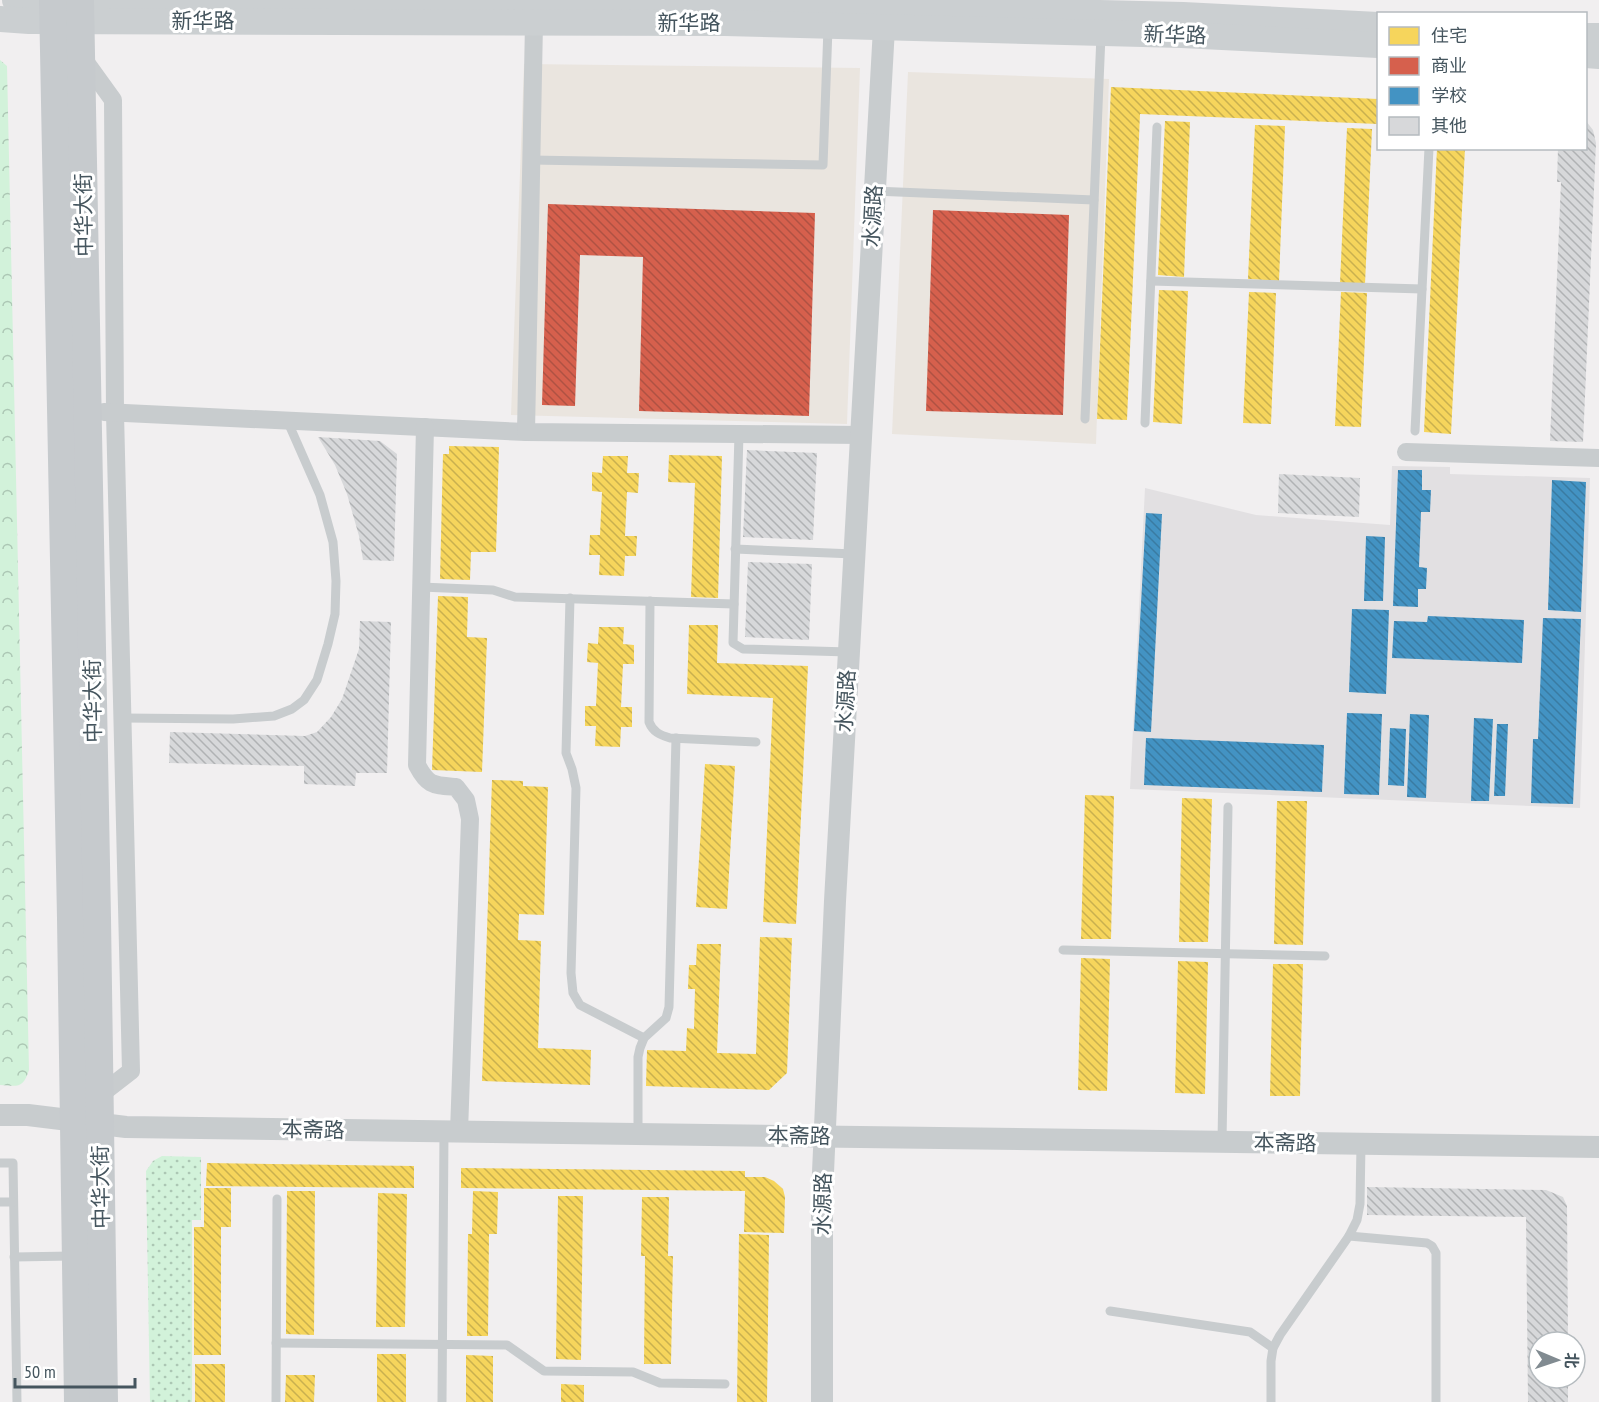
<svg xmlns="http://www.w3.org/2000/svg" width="1599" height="1402" font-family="'PT Sans Narrow','Noto Sans SC',sans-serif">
  <defs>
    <pattern id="grass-dots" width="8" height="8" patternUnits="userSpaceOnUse" patternTransform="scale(1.5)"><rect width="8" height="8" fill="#d2f2da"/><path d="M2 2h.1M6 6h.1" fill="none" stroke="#acc7b4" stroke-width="1.8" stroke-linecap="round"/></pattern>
    <pattern id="forest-crowns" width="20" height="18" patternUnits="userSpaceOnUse" patternTransform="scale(1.5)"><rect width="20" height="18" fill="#d2f2da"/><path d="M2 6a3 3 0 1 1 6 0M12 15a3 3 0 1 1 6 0" fill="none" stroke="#acc7b4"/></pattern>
    <pattern id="homes-back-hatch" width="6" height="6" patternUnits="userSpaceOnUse" patternTransform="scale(1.5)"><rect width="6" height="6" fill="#f6d55c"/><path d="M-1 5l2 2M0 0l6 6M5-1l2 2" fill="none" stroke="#c9b04f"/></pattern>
    <pattern id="shops-back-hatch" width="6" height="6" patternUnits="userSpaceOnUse" patternTransform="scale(1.5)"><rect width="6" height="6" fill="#d6604d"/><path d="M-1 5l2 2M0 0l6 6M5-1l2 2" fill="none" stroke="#af5243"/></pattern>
    <pattern id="schools-back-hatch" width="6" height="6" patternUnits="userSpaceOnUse" patternTransform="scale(1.5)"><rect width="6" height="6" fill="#4393c3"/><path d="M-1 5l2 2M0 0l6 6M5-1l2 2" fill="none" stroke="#3a7ba2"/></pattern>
    <pattern id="building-back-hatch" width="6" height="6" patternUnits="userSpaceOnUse" patternTransform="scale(1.5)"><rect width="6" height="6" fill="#d7d8da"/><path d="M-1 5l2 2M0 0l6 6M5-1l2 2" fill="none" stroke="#b0b2b4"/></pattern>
  </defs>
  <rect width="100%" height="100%" fill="#f1eff0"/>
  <g fill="#eae5df">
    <path d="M524,64L860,68L847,424L511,415Z"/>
    <path d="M908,72L1109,79L1096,444L892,434Z"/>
  </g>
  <path fill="#e2e0e2" d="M1392,466L1450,467V474L1590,478L1580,808L1130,789L1145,488L1256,515L1390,525Z"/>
  <path fill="url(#grass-dots)" d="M162,1156L201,1157V1220H192V1402H150L146,1171L153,1161Z"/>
  <path fill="url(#forest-crowns)" d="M0,60L7,66L29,1070C23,1089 18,1086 0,1085Z"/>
  <g fill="url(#homes-back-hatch)">
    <path d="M1111,87L1378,99V124L1140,114L1127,420L1097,419Z"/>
    <path d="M1165,121L1190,122L1184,277L1158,275Z"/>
    <path d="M1255,125L1285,126L1279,281L1248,279Z"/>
    <path d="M1347,128L1372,129L1365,284L1340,283Z"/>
    <path d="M1437,148H1465L1451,434L1424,432Z"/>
    <path d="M1159,290L1188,291L1182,424L1153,422Z"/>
    <path d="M1249,292L1276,293L1271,424L1243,423Z"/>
    <path d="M1341,292L1367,293L1361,427L1335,426Z"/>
    <path d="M449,446L499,447L496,552H471L470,580L440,579L443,454H449Z"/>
    <path d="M669,455L722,456L718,598L691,597L695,483L668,482Z"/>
    <path d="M603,456H628L627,473H639L638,493L627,492L625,536H637L636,556H625L624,576L599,575L600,555H589L590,535H600L602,492L592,491V472L602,473Z"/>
    <path d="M438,596L468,597L467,637L487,638L482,772L432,770Z"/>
    <path d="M689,625H718L717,663L808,666L796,924L763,922L773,698L687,694Z"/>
    <path d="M599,627H624L623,644L634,645V664H623L621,707H632V727H621L620,747L595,746L596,726H585V706H596L598,663L587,662L588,643L598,644Z"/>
    <path d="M705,764L735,766L727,909L696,907Z"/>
    <path d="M492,780L523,781V786L548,787L544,915L519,914L518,940L541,941L538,1048L591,1050L590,1085L482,1081Z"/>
    <path d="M1085,795L1114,796L1111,939H1081Z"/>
    <path d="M1182,798L1212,799L1208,942H1179Z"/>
    <path d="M1277,801H1307L1303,945L1274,944Z"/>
    <path d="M760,937L792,938L787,1073L769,1090L646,1086L647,1050L686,1051L687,1028L694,1029L695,989H688L689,965H696L697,944H721L717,1053L756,1054Z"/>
    <path d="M1081,958L1110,959L1107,1091L1078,1090Z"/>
    <path d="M1178,961L1208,962L1205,1094L1175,1093Z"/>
    <path d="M1273,964H1303L1300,1096H1270Z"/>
    <path d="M207,1163L414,1166V1188L206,1186Z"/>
    <path d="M461,1168L745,1171V1177H765L774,1181L783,1189L785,1197L784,1233L744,1232L745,1191L461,1188Z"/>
    <path d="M204,1188H231V1227H221V1355H194V1227H204Z"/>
    <path d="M287,1191H315L314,1335L286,1334Z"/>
    <path d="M473,1191L498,1192L497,1234H489L488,1336H467L468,1234H472Z"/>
    <path d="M378,1193L407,1194L405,1327H376Z"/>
    <path d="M558,1196H583L581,1360L556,1359Z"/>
    <path d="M642,1197H669L668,1256H673L671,1364H644L645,1256H641Z"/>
    <path d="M739,1234L769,1235L767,1402H737Z"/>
    <rect x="377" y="1354" width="29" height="48"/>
    <path d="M466,1355L493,1356V1402H466Z"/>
    <rect x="195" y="1364" width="30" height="38"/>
    <path d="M286,1375H315L314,1402H285Z"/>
    <path d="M561,1384L584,1385V1402H561Z"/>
  </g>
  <g fill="url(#shops-back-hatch)">
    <path d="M548,204L815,213L809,416L639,411L643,257L580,255L575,406L542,405Z"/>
    <path d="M933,210L1069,215L1063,415L926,411Z"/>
  </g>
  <g fill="url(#schools-back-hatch)">
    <path d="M1398,470H1422V490H1431L1430,512H1421L1419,567L1427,568L1426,589H1418V607L1393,606Z"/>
    <path d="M1552,480L1586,482L1581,612L1548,610Z"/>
    <path d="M1146,513L1162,514L1151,732L1134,731Z"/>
    <path d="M1366,536L1385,537L1383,601H1364Z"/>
    <path d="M1352,609L1389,610L1386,694L1349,692Z"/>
    <path d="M1428,616L1524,620L1522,663L1392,658L1394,621L1427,622Z"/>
    <path d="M1543,618L1581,619L1573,804L1531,803L1533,739H1538Z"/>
    <path d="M1347,713L1382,714L1379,795L1344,794Z"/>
    <path d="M1410,714L1429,715L1426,798L1407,797Z"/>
    <path d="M1474,718L1493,719L1489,801H1471Z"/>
    <path d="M1497,724H1508L1505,796H1494Z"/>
    <path d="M1390,728L1406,729L1404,786L1388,785Z"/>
    <path d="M1146,738L1324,745L1322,792L1144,785Z"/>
  </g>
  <g fill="url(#building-back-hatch)">
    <path d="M1586,121L1593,130L1596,143L1583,442L1550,441L1561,182H1557L1558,148H1586Z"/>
    <path d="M318,437L380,441L397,454L394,561L363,560L359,536L347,494L335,465Z"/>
    <path d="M747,450L817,453L813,540L743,537Z"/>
    <path d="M1279,474L1360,478L1359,517L1278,513Z"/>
    <path d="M748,562L812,564L809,640L745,637Z"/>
    <path d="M360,621L391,622L387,773H356L355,786L304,784V766L169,763L170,732L305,736L317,732L331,717L342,699L359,649Z"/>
    <path d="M1367,1187L1546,1190L1563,1197L1567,1206L1568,1342H1539V1378H1568V1402H1528L1526,1217L1367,1215Z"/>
  </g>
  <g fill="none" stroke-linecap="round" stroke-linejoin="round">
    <g stroke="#c8ccce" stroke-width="9">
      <path d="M531,160L823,165L828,28"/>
      <path d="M874,191L1094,200"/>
      <path d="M1151,281L1422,289"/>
      <path d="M1085,419L1101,35"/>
      <path d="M1145,423L1157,127"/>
      <path d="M1415,431L1429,148"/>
      <path d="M739,434L733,643L743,649L849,652"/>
      <path d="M735,549L854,554"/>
      <path d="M421,587L493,590L515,597L734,604"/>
      <path d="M570,598L566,753L572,769L576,788L571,973L573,993L580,1005L644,1038"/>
      <path d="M650,601L649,722C653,732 660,735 670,738L756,742"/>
      <path d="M123,718L233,719L274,716L292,709L304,700L317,680L328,644L335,614L336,581L333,542L320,495L287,420"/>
      <path d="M1063,950L1325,956"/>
      <path d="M638,1133V1057L640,1048L644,1038L666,1018L669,1007L676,738"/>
      <path d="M1222,1141L1228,807"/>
      <path d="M0,1163H13L17,1402"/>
      <path d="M0,1202H13"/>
      <path d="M1349,1236L1427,1243L1432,1246L1436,1253V1402"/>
      <path d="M14,1257L72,1256"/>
      <path d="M1110,1311L1250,1332L1273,1348"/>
      <path d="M276,1343L507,1345L544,1371L633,1372L660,1383L725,1384"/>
      <path d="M276,1402L277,1199"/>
      <path d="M442,1402L444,1132"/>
      <path d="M1271,1402V1361L1273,1348L1280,1335L1349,1236L1357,1220L1360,1204L1361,1144"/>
    </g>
    <g stroke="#c8ccce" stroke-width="18">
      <path d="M82,57L113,100L115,413L131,1071L100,1095"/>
      <path d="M104,412L526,432L861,435"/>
      <path d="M425,427L417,765C428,786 433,785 456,787L466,800L470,819L459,1132"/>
      <path d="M526,432L534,23"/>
      <path d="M1406,452L1599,458"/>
    </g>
    <g stroke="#c8ccce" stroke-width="22">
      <path d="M0,1115H28L126,1127L1599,1147"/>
      <path d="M822,1402V1195L835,901L885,10"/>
    </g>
    <g stroke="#cbcfd1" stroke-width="26">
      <path d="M15,0L725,4L1183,15L1378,25"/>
      <path d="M0,19L29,21L725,23L1182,35L1378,45"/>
      <path d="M1586,36H1599"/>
      <path d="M1586,55L1599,56"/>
    </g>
    <g stroke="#c6cacd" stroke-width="28">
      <path d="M53,0L71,918L78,1402"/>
      <path d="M80,0L97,918L104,1402"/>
    </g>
  </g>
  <g text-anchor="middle" stroke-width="6" stroke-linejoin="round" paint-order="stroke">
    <g font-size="21" fill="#45555e" stroke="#fff">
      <text x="203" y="28">新华路</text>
      <text x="689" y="30">新华路</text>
      <text transform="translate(1175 35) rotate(2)" y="7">新华路</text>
      <text transform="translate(84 215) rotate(-91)" y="7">中华大街</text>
      <text transform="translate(873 216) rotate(-87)" y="7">水源路</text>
      <text transform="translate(93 701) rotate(-91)" y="7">中华大街</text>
      <text transform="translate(846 701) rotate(-87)" y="7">水源路</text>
      <text transform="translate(313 1130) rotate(1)" y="7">本斋路</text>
      <text transform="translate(799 1136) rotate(1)" y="7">本斋路</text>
      <text transform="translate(1285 1143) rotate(1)" y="7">本斋路</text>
      <text transform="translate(101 1187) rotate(-91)" y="7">中华大街</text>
      <text transform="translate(823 1204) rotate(-89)" y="7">水源路</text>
    </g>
  </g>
  <rect x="1377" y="12" width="210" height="138" fill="#ffffff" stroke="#b5bbbf" stroke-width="1.5"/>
  <rect x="1389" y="27" width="30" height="18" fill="#f6d55c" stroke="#b5bbbf" stroke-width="1.5"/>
  <text x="1431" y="42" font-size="18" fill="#45555e">住宅</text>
  <rect x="1389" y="57" width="30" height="18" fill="#d6604d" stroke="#b5bbbf" stroke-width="1.5"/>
  <text x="1431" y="72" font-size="18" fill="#45555e">商业</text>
  <rect x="1389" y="87" width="30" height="18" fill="#4393c3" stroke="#b5bbbf" stroke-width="1.5"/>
  <text x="1431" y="102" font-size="18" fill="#45555e">学校</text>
  <rect x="1389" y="117" width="30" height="18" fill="#d7d8da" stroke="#b5bbbf" stroke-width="1.5"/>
  <text x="1431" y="132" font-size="18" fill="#45555e">其他</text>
  <g transform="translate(1557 1360) rotate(92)"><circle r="28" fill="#ffffff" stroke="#b5bbbf" stroke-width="1.5"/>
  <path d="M0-4.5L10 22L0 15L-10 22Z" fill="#818b91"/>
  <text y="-9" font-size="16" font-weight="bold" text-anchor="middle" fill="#45555e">北</text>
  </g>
  <path d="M15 1378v9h120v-9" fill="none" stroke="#45555e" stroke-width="3"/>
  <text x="24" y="1378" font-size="18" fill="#45555e" stroke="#ffffff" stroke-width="4.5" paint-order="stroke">50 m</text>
</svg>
